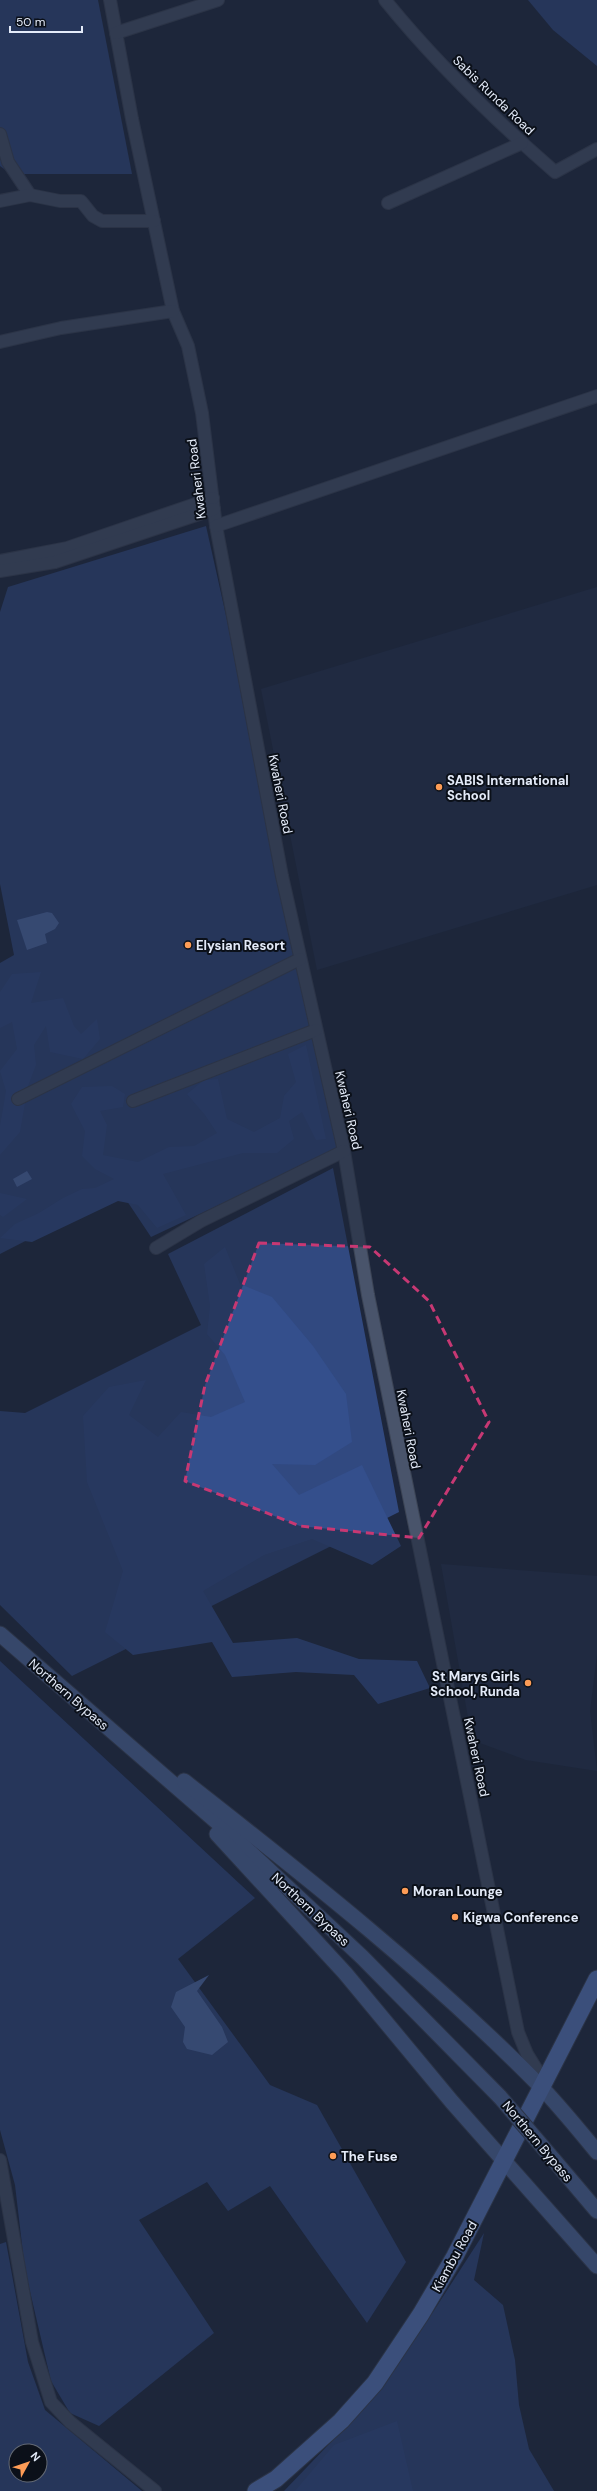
<svg xmlns="http://www.w3.org/2000/svg" width="597" height="2491" font-family="'DM Sans',sans-serif">
  <rect width="100%" height="100%" fill="#1d263b"/>
  <g fill="#24304a">
    <path d="M597,587V885L317,970L261,689Z"/>
    <path d="M441,1564L597,1576V1654L590,1711L597,1771L526,1760L472,1740Z"/>
  </g>
  <g fill="#314980" fill-rule="evenodd">
    <path d="M0,0H98L132,174H11L0,166Z"/>
    <path d="M528,0H597V66L553,30Z"/>
    <path d="M206,526L227,620L274,866L340,1148L151,1237L121,1192L0,1254V963L14,955L0,884V612L8,587Z"/>
    <path d="M333,1168L399,1512L72,1676L0,1605V1411L25,1413L201,1325L168,1254Z"/>
    <path d="M0,1661L255,1898L178,1959L270,2085L317,2105L406,2262L367,2323L270,2186L228,2211L207,2182L139,2220L214,2333L99,2426L70,2413L51,2381L25,2270L15,2185L0,2130Z"/>
    <path d="M484,2233L474,2280L503,2305L515,2360L519,2405L529,2449L554,2491H284L333,2440L433,2312Z"/>
    <path d="M6,2242L28,2362L45,2410L142,2491H0V2244ZM16,2451H40V2475H16Z"/>
  </g>
  <g fill="#344f8c">
    <path d="M41,972L31,1003L63,998L74,1026L81,1034L97,1019L100,1039L83,1059L50,1052L46,1026L34,1045L36,1065L28,1086L20,1132L0,1155V1126L6,1091L0,1071L17,1049L12,1022L0,1028V992L12,974Z"/>
    <path d="M306,1045L326,1139L316,1140L302,1112L289,1121L294,1139L277,1153H243L163,1174L186,1215L157,1228L138,1205L118,1201L32,1242L0,1238L15,1224L39,1213L63,1198L82,1189L95,1188L114,1179L95,1169L82,1156L85,1131L71,1104L82,1087L112,1086L125,1094L123,1107L100,1111L107,1125L103,1155L138,1162L169,1147L194,1146L217,1133L205,1115L187,1094L204,1080L218,1079L227,1119L254,1132L280,1118L284,1096L296,1082L288,1054Z"/>
    <path d="M0,1193L27,1199L3,1217L0,1215Z"/>
    <path d="M225,1247L240,1284L272,1297L313,1346L346,1394L352,1442L315,1465L272,1464L299,1495L362,1465L401,1546L372,1565L312,1539L264,1555L203,1591L233,1643L297,1638L359,1659L417,1661L430,1688L378,1704L354,1675L296,1672L232,1677L212,1642L133,1655L105,1632L123,1571L87,1482L83,1416L109,1387L146,1380L129,1415L158,1437L181,1412L211,1417L245,1402L225,1355L207,1334L210,1306L204,1264Z"/>
    <path d="M397,2421L413,2491H295L334,2445Z"/>
  </g>
  <g fill="#5573b3">
    <path d="M47,912L52,913L59,923L55,929L45,934L47,943L27,950L17,920Z"/>
    <path d="M27,1171L32,1179L17,1187L13,1179Z"/>
    <path d="M209,1975L197,1991L222,2027L228,2042L212,2055L187,2049L183,2042L185,2027L171,2007L176,1992Z"/>
  </g>
  <g fill="none" stroke-linecap="round" stroke-linejoin="round">
    <defs>
      <g id="minor">
        <path d="M110,0L132,119L173,311L188,346L202,413L216,526L282,876L344,1151L368,1295L518,2032L527,2054L545,2083"/>
        <path d="M385,0C436,63 494,119 555,172L597,149"/>
        <path d="M116,33L218,0"/>
        <path d="M0,134L8,162L30,195"/>
        <path d="M0,201L30,195L60,201H81L93,216L102,221H154"/>
        <path d="M388,203L522,143"/>
        <path d="M0,342L61,328L173,311"/>
        <path d="M216,526L597,396"/>
        <path d="M0,561L67,548L213,498"/>
        <path d="M0,571L55,562L214,509"/>
        <path d="M18,1099L300,959"/>
        <path d="M133,1101L316,1030"/>
        <path d="M156,1248L201,1221L344,1151"/>
        <path d="M0,2160L32,2342L51,2402L70,2422L155,2491"/>
      </g>
      <g id="major">
        <path d="M0,1634L224,1828L362,1957L500,2097"/>
        <path d="M184,1781C308,1878 432,1976 542,2088C561,2108 579,2130 597,2152"/>
        <path d="M217,1834L345,1973L452,2102L597,2266"/>
        <path d="M553,2159L597,2211"/>
      </g>
      <path id="highway" d="M256,2491L276,2479L341,2421L375,2383L421,2314L455,2256L597,1979"/>
    </defs>
    <use href="#minor" stroke="#3c4455" stroke-width="14"/>
    <use href="#major" stroke="#3c4455" stroke-width="17"/>
    <use href="#highway" stroke="#3c4455" stroke-width="19"/>
    <use href="#minor" stroke="#49546b" stroke-width="12"/>
    <use href="#major" stroke="#566fa5" stroke-width="15"/>
    <use href="#highway" stroke="#5f81cb" stroke-width="17"/>
    <defs>
      <path id="major-bridge" d="M500,2097L553,2159"/>
    </defs>
    <use href="#major-bridge" stroke="#3c4455" stroke-width="17" stroke-linecap="butt"/>
    <use href="#major-bridge" stroke="#566fa5" stroke-width="15"/>
  </g>
  <path d="M0 0H597V2491H0ZM259,1243L370,1247L429,1301L489,1422L419,1538L300,1526L185,1481L205,1385Z" fill="#1d263b" fill-opacity=".55" fill-rule="evenodd"/>
  <path fill="none" stroke="#c73873" stroke-width="3" stroke-dasharray="8 5" stroke-linejoin="round" d="M259,1243L370,1247L429,1301L489,1422L419,1538L300,1526L185,1481L205,1385Z"/>
  <g fill="#fd9c56" stroke="#0b1019" stroke-width="1.5">
    <circle cx="439" cy="787" r="4"/>
    <circle cx="188" cy="945" r="4"/>
    <circle cx="528" cy="1683" r="4"/>
    <circle cx="405" cy="1891" r="4"/>
    <circle cx="455" cy="1917" r="4"/>
    <circle cx="333" cy="2156" r="4"/>
  </g>
  <g text-anchor="middle" stroke-width="4" stroke-linejoin="round" paint-order="stroke">
    <g font-size="13" fill="#e4ebf9" stroke="#0b1019">
      <text transform="translate(494 95) rotate(44)" y="5">Sabis Runda Road</text>
      <text transform="translate(196 479) rotate(-97)" y="5">Kwaheri Road</text>
      <text transform="translate(281 794) rotate(79)" y="5">Kwaheri Road</text>
      <text transform="translate(349 1110) rotate(77)" y="5">Kwaheri Road</text>
      <text transform="translate(409 1429) rotate(79)" y="5">Kwaheri Road</text>
      <text transform="translate(69 1694) rotate(41)" y="5">Northern Bypass</text>
      <text transform="translate(477 1757) rotate(78)" y="5">Kwaheri Road</text>
      <text transform="translate(311 1909) rotate(43)" y="5">Northern Bypass</text>
      <text transform="translate(538 2141) rotate(50)" y="5">Northern Bypass</text>
      <text transform="translate(454 2256) rotate(-61)" y="5">Kiambu Road</text>
    </g>
    <g font-size="13" font-weight="bold" fill="#e4ebf9" stroke="#0b1019" text-anchor="start">
      <text x="447" y="785">SABIS International<tspan x="447" dy="15">School</tspan></text>
      <text x="196" y="950">Elysian Resort</text>
      <text x="520" y="1681" text-anchor="end">St Marys Girls<tspan x="520" dy="15">School, Runda</tspan></text>
      <text x="413" y="1896">Moran Lounge</text>
      <text x="463" y="1922">Kigwa Conference</text>
      <text x="341" y="2161">The Fuse</text>
    </g>
  </g>
  <g transform="translate(28 2463) rotate(50)"><circle r="19" fill="#0b1019" stroke="#626873"/>
  <path d="M0-3L7 15L0 10L-7 15Z" fill="#fd9c56"/>
  <text y="-6" font-size="11" font-weight="bold" text-anchor="middle" fill="#e4ebf9">N</text>
  </g>
  <path d="M10 26v6h72v-6" fill="none" stroke="#e4ebf9" stroke-width="2"/>
  <text x="16" y="26" font-size="12" fill="#e4ebf9" stroke="#0b1019" stroke-width="3" paint-order="stroke">50 m</text>
</svg>
